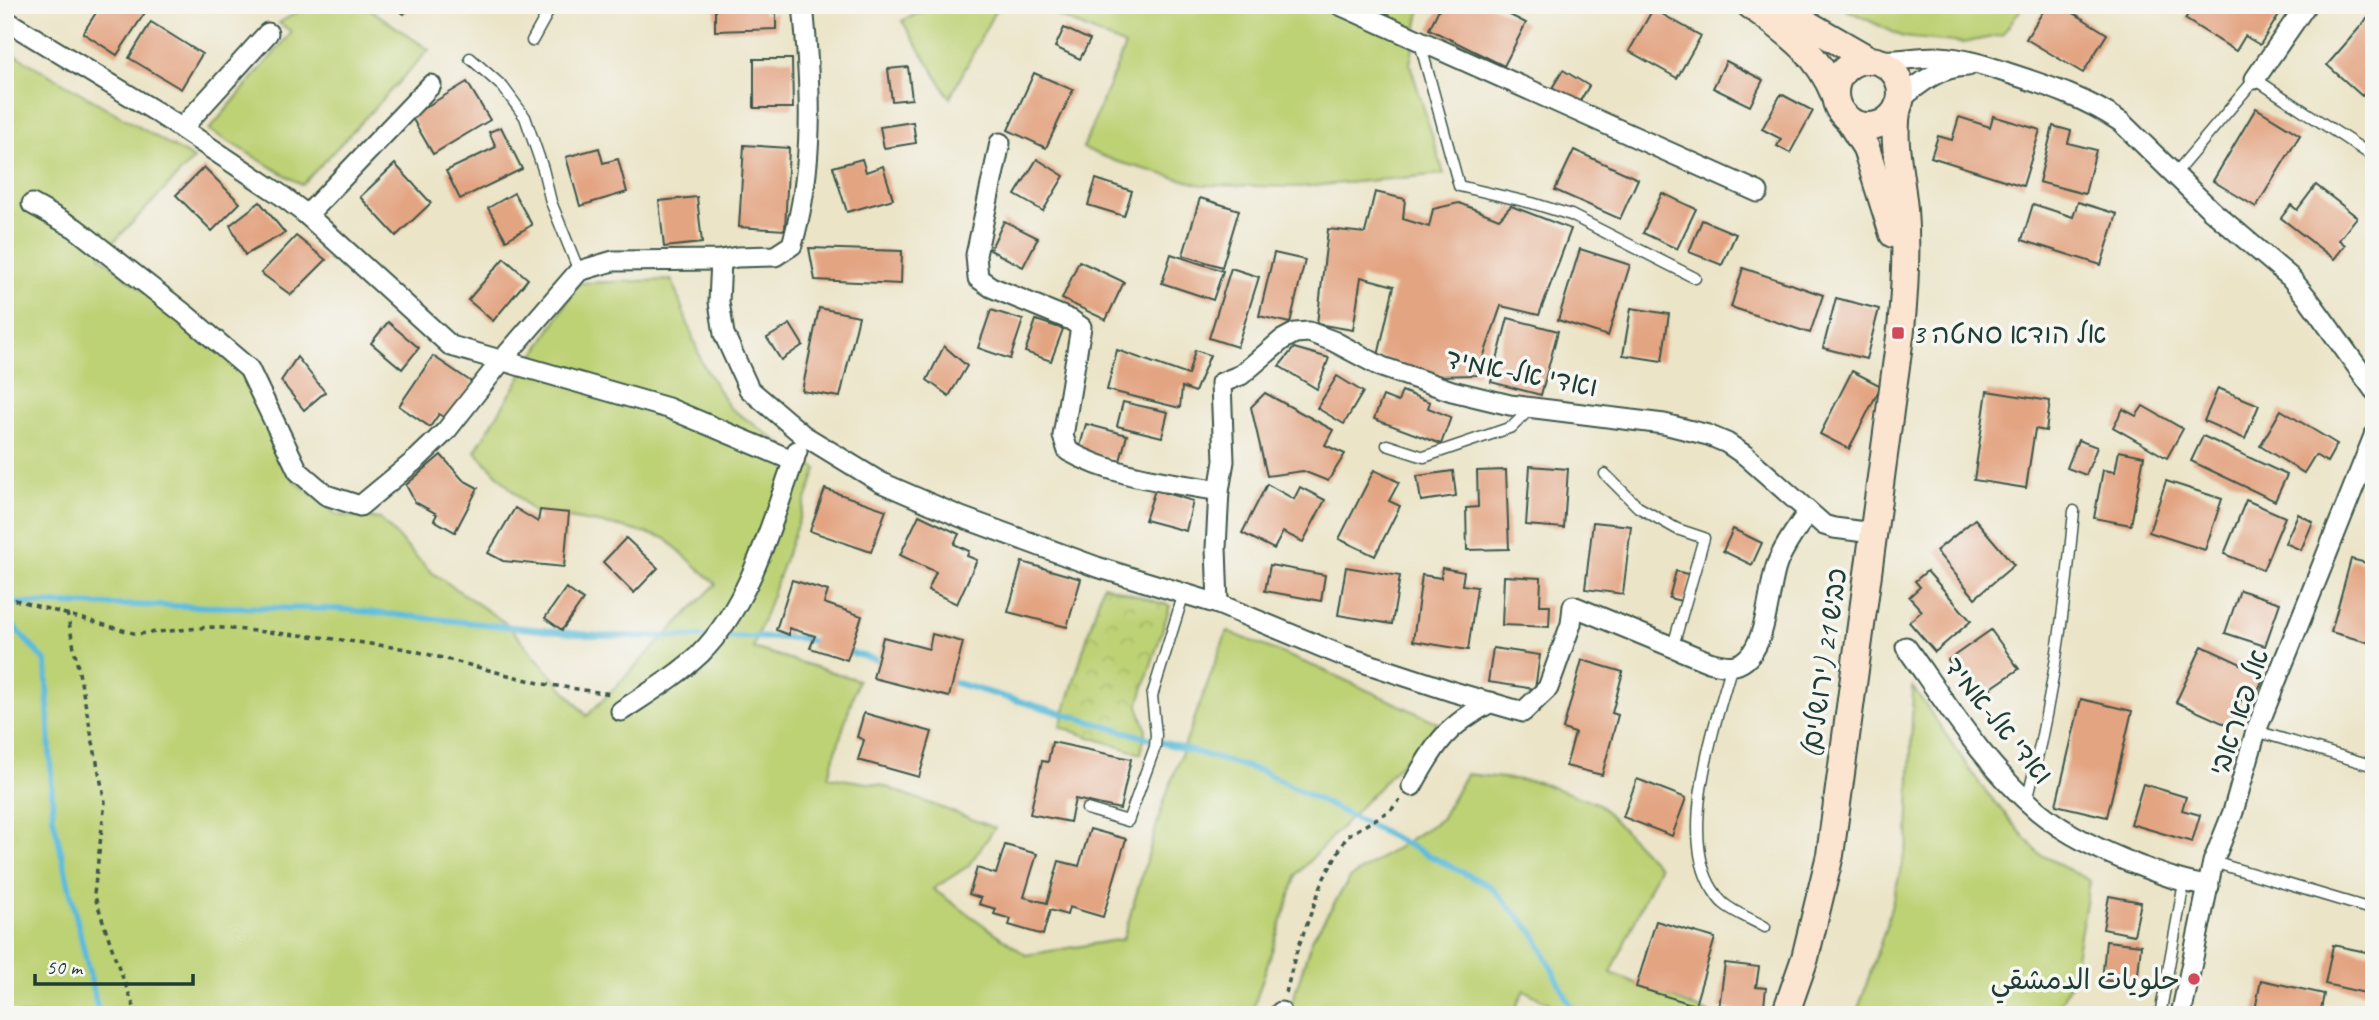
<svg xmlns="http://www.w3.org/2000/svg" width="2379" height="1020" font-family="Caveat,'Playpen Sans Arabic','Playpen Sans Hebrew',sans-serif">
  <defs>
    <pattern id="park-crowns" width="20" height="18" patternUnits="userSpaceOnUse" patternTransform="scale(1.75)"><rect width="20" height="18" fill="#bdd174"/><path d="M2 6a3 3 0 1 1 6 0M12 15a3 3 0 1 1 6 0" fill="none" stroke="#a2b465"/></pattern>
  </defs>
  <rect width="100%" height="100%" fill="#f6f6f2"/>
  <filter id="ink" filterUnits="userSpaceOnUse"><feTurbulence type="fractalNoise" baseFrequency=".0143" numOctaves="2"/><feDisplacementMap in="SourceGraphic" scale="14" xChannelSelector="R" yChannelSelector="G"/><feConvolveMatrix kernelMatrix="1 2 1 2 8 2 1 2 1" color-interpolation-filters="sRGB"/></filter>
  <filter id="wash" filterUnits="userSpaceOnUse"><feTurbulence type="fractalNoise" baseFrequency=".00686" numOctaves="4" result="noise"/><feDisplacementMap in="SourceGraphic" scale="28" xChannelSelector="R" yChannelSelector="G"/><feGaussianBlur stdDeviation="1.57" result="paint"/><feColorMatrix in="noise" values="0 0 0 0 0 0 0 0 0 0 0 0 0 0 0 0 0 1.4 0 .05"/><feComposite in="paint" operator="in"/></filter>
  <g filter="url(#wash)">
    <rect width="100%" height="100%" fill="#ebe4c7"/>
    <g fill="#bdd174" stroke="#6e8754" stroke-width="2">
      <path d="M309,5H364L429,50L302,185L209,130L292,32L279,23Z"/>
      <path d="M936,5H998L950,98L902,21Z"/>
      <path d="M1034,5H1421L1410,64L1444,174L1300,187L1202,185L1115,161L1083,148L1125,46Z"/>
      <path d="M1837,5H2024L2002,35L1963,43L1903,37Z"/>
      <path d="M5,49L194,159L100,256L245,373L294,480L337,515L380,519L430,571L507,624L587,716L716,584L665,538L616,526L533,512L475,451L579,283L672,280L702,363L729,407L817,469L753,648L858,680L828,777L881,785L995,828L968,866L933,889L1026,955L1123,939L1164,801L1227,631L1323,670L1439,723L1297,874L1251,1015H5Z"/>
      <path d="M1913,687L1982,787L2038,853L2090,881L2072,979L2055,1015H1856L1887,923L1908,841Z"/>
      <path d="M1466,774L1538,782L1599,804L1659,867L1611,973L1713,1015H1571L1524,990L1512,1015H1288L1312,939L1350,878L1441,819Z"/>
    </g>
    <path fill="url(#park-crowns)" stroke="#6e8754" stroke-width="2" d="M1103,585L1170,606L1138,706L1146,729L1141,754L1060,727Z"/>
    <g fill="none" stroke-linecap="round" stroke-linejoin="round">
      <g stroke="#5bbbd9" stroke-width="6">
        <path d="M5,603L339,609L598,636L710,637"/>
        <path d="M5,617L46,662L53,817L99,1015"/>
        <path d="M721,637L802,638L818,643"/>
        <path d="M841,650L885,662"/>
        <path d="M946,680L1261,771L1490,886L1534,933L1575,1015"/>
      </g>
    </g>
    <g id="blocks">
      <g fill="#e3a482">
        <path d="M101,5H150L117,55L83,33Z"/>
        <path d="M390,5H410L404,14Z"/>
        <path d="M715,5H763V13H776V29L715,31Z"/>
        <path d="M1441,5H1490L1526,23L1504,66L1429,29Z"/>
        <path d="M2047,5H2061L2107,34L2083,73L2026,39Z"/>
        <path d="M2194,5H2285L2260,45L2245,36L2236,51L2185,19Z"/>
        <path d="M1653,9L1701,36L1677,78L1629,51Z"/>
        <path d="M2374,11V82L2362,96L2327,65Z"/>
        <path d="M151,22L202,54L181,89L129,58Z"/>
        <path d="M1064,28L1090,40L1080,59L1055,47Z"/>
        <path d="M754,59H792L793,108H754Z"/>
        <path d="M1726,61L1763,80L1750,106L1713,88Z"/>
        <path d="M908,67L912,99L892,101L888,69Z"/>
        <path d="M1563,70L1589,86L1578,104L1552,88Z"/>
        <path d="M1034,73L1073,90L1046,148L1008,130Z"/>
        <path d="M467,82L490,120L433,154L411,116Z"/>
        <path d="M1781,94L1813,111L1790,153L1777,146L1781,139L1762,129Z"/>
        <path d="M2256,108L2300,135L2256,207L2213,181Z"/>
        <path d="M1993,116L2040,130L2023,186L1931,157L1938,136L1952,140L1959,117L1990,127Z"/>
        <path d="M913,122L916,143L884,148L880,127Z"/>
        <path d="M2053,126L2071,131L2068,143L2096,150L2085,194L2039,182Z"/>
        <path d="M501,127L522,169L460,199L446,171L496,147L489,132Z"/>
        <path d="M744,145L789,148L785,230L739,227Z"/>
        <path d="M599,148L603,163L618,159L627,192L580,206L566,157Z"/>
        <path d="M1574,150L1638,179L1620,219L1555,190Z"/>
        <path d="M862,159L866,172L883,166L893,199L847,212L833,167Z"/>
        <path d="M1037,159L1064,176L1043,211L1015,195Z"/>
        <path d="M395,164L431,203L396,236L360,197Z"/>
        <path d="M204,167L240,203L212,231L176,195Z"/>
        <path d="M1096,179L1132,191L1124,216L1088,205Z"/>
        <path d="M2316,185L2357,217L2339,240L2345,245L2334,259L2281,218L2291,205L2297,210Z"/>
        <path d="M1375,192L1405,199L1403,219L1429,227L1433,209L1459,203L1499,219L1511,206L1571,229L1539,315L1501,306L1477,375L1433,376L1378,356L1394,286L1361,277L1353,330L1317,324L1328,229L1365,233Z"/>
        <path d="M514,193L532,225L506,240L488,208Z"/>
        <path d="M1662,193L1696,209L1677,249L1643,233Z"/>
        <path d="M697,197L702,243L664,247L659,201Z"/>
        <path d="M1200,198L1239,210L1222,267L1183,255Z"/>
        <path d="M260,202L285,233L245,255L230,225Z"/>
        <path d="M2078,202L2117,214L2101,265L2022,240L2033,204L2073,217Z"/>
        <path d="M1702,220L1736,234L1722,265L1689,252Z"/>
        <path d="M1004,221L1038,238L1023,267L990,250Z"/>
        <path d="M296,236L326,260L291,295L261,273Z"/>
        <path d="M809,248L902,251L901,284L815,280Z"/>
        <path d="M1580,249L1630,265L1608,336L1558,320Z"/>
        <path d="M1274,253L1305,260L1290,323L1259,316Z"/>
        <path d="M1171,254L1223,271L1213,300L1162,283Z"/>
        <path d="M504,258L528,279L493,321L468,300Z"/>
        <path d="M1079,261L1124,282L1106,320L1062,299Z"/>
        <path d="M1231,268L1259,277L1237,347L1209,338Z"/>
        <path d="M1743,268L1823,295L1810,333L1731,307Z"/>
        <path d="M1836,298L1879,309L1866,359L1823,348Z"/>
        <path d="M819,308L859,316L840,397L802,391Z"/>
        <path d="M1631,308L1669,314L1662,361L1623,355Z"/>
        <path d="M991,310L1023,320L1010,359L978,348Z"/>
        <path d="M1508,318L1558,331L1541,395L1491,382Z"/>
        <path d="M1036,320L1063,329L1051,361L1025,352Z"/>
        <path d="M388,322L419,348L402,369L371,343Z"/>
        <path d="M790,324L803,345L781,360L767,338Z"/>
        <path d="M944,346L967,366L949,396L927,380Z"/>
        <path d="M1294,348L1329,358L1317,389L1279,366Z"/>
        <path d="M1117,350L1188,375L1195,350L1210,355L1195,392L1182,387L1180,408L1107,390Z"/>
        <path d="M433,356L473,383L448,420L439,414L430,427L399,406Z"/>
        <path d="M297,357L325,392L304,410L281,381Z"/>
        <path d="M1852,371L1881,386L1849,449L1820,434Z"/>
        <path d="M1337,376L1363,392L1344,424L1317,408Z"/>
        <path d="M2218,388L2259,405L2245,439L2204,421Z"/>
        <path d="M1402,391L1430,402L1428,408L1451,417L1441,444L1374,419L1383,396L1398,402Z"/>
        <path d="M1987,391L2050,401L2046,431L2035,429L2026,488L1974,480Z"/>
        <path d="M1265,393L1333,430L1325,445L1345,454L1328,481L1303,471L1267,476L1251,407Z"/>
        <path d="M1123,402L1168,412L1162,437L1117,426Z"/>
        <path d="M2143,406L2183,429L2167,458L2113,427L2123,409L2136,416Z"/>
        <path d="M2281,410L2337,444L2327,462L2315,455L2304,473L2260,446Z"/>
        <path d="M1086,424L1127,435L1120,461L1079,450Z"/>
        <path d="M2203,436L2287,475L2275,501L2191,461Z"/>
        <path d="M2078,440L2097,447L2086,475L2067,468Z"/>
        <path d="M2119,451L2144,456L2131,525L2094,518L2103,470L2115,472Z"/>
        <path d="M441,455L463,480L478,488L455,532L434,520L437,514L415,502L406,485Z"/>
        <path d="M1530,466L1568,469L1564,528L1526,525Z"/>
        <path d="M1374,470L1399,482L1389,501L1400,506L1375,556L1339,539Z"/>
        <path d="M1506,470L1509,549L1467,550L1466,508L1478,507L1477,471Z"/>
        <path d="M1453,471L1456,496L1421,501L1417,476Z"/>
        <path d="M2166,481L2222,499L2205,550L2149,532Z"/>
        <path d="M1267,484L1294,499L1300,487L1325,500L1303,542L1283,532L1274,549L1242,533Z"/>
        <path d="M825,489L886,510L871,552L810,531Z"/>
        <path d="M1155,490L1193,501L1186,531L1145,520Z"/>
        <path d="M2246,500L2285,517L2263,570L2224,554Z"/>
        <path d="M515,508L538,522L540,510L569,513L564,567L503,561L488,553Z"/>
        <path d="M2298,514L2313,522L2301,550L2285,543Z"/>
        <path d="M919,515L959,534L954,544L969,551L967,556L977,560L957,604L928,590L936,572L900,555Z"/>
        <path d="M1975,519L2014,565L1975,598L1936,551Z"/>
        <path d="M1593,522L1631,526L1623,594L1585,589Z"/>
        <path d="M1733,529L1762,543L1752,565L1723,551Z"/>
        <path d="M626,538L658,568L634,593L603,562Z"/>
        <path d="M2351,559L2374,565V644L2331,632Z"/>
        <path d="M1022,562L1081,579L1067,627L1008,612Z"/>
        <path d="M1270,565L1325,575L1321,601L1265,591Z"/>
        <path d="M1346,567L1400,576L1392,624L1338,615Z"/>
        <path d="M1442,568L1464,572L1462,585L1477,587L1468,650L1413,641L1422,575L1441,578Z"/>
        <path d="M1676,571L1691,575L1685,602L1669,598Z"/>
        <path d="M1927,571L1971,621L1935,652L1909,622L1922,611L1909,597L1920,587L1915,581Z"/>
        <path d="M1504,576L1541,578L1540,605H1550L1549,627L1502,625Z"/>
        <path d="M792,580L828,591L824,603L862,616L847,660L810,648L815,636L789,628V635L776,630Z"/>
        <path d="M566,588L583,600L562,630L545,618Z"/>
        <path d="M2240,590L2280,603L2265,646L2225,633Z"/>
        <path d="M1991,630L2019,669L1975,699L1948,660Z"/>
        <path d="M932,634L963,642L949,697L873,678L883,637L929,649Z"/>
        <path d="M2202,646L2265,675L2252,703L2242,698L2229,726L2176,702Z"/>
        <path d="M1493,648L1540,655L1535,689L1488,682Z"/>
        <path d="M1582,660L1623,672L1612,713L1618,715L1602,775L1566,766L1575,733L1563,729Z"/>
        <path d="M2081,699L2132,711L2107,817L2056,805Z"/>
        <path d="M864,713L932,732L919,777L858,760L864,740L857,737Z"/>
        <path d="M1052,742L1131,759L1120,809L1075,799L1070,822L1030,814L1042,761L1048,762Z"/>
        <path d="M1637,779L1686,798L1672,836L1623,817Z"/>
        <path d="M2143,784L2186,797L2182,810L2200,815L2192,842L2131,824Z"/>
        <path d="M1090,829L1126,839L1103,917L1069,907L1067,915L1050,910L1043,935L1009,925L1011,919L994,914L996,909L979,904L981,898L969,894L977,868L996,874L1005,845L1037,854L1024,897L1047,903L1059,861L1079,866Z"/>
        <path d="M2109,896L2141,902L2134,935L2103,929Z"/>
        <path d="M1656,921L1715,938L1695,1005L1636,987Z"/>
        <path d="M2106,941L2141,945L2137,984L2102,980Z"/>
        <path d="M2333,945L2371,953L2374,945V995L2325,984Z"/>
        <path d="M1725,963L1759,967L1756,987L1766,988L1763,1014L1719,1008Z"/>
        <path d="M2261,980L2324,994L2320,1015H2254Z"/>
      </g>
    </g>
  </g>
  <g filter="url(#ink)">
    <use href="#blocks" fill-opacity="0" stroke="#3e564a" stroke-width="2"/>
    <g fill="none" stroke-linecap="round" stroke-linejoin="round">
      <defs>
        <g id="service">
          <path d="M532,41L552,5"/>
          <path d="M1420,43L1459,186L1532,203L1571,215L1695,278"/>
          <path d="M470,58L503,87L525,117L543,169L551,202L579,271"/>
          <path d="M2174,175L2255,79L2374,157"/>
          <path d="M1387,445L1424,457L1512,427L1532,407"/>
          <path d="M1605,474L1638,507L1677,529L1704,538L1673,646"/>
          <path d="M1732,665C1715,724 1677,835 1713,890C1716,894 1719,900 1723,903C1734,913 1752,919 1765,927"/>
          <path d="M2256,731L2374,766"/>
          <path d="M2027,800C2052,704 2065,609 2074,511"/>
          <path d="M1087,809L1128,821L1155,747L1156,735L1152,696L1184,593"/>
          <path d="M2213,862L2374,910"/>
          <path d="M2160,1015L2184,883"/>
        </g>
        <g id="minor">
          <path d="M1340,5L1758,192"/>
          <path d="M5,20L155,111L281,195L307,215L451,346L668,408L794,461"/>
          <path d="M1876,60C1898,62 1919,56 1940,57C1963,58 1987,66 2008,73C2048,86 2086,98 2121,122L2211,210L2290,277L2309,300L2374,390"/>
          <path d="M2255,79L2306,5"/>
          <path d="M1901,99C1922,81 1940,67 1968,66"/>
          <path d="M182,128L268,33"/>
          <path d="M1000,143L976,255L978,278L991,287L1071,320L1081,327L1063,436L1068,451C1114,477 1169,482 1219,491L1216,548L1218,604"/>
          <path d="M32,204L75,228L186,315L249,369L298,471L326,495L360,506L418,458L446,431L502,360L579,271L613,261L721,260L737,257L775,256L792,245C815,166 811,86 803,5"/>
          <path d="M307,215L431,85"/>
          <path d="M721,260L719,302L724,334L749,389L803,435L880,482L961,517L1097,567L1218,604L1341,655L1454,692L1523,712L1548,688L1571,624L1573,606L1709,662C1717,664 1726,667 1735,665C1768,657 1767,590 1777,564C1784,545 1797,529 1808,512"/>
          <path d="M1219,491L1224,461L1221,383L1241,375L1282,340L1295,333L1309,332L1333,341L1382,367L1452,391L1510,405L1664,424L1708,435L1727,443L1746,456L1824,525L1834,528L1873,533"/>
          <path d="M1906,647C1946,703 1985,766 2038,811C2067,835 2102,851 2137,865C2161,874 2183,883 2209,886"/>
          <path d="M621,711C648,693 677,676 700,654C752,602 773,517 797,451"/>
          <path d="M1412,786C1436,742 1447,726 1491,702"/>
          <path d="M1280,1015L1281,1012"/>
          <path d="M2181,1015L2213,862L2233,812L2256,731L2374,436"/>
        </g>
        <g id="secondary">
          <path d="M1750,5C1787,32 1817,51 1835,96"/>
          <path d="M1782,5L1811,26L1870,60"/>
          <circle cx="1868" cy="93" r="33"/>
          <path d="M1848,119L1866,148L1893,234"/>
          <path d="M1785,1015L1805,958L1830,855L1901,329C1905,289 1907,250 1904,209C1901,175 1891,140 1898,106"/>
        </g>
      </defs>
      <use href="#service" stroke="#3e564a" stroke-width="13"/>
      <use href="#minor" stroke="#3e564a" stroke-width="23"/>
      <use href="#secondary" stroke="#3e564a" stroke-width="30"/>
      <g stroke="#3e564a" stroke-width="3.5" stroke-dasharray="5 5" stroke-linecap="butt">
        <path d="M5,597L137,634L211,627L320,637L407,649L543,684L611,694"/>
        <path d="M67,613L105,802L94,894L116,960L137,1015"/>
        <path d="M1286,993L1295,956L1324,878L1347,836L1391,810L1400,800"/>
      </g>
      <use href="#service" stroke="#fff" stroke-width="10"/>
      <use href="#minor" stroke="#fff" stroke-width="19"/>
      <use href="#secondary" stroke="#fce5d0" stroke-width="26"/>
    </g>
  </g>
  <g fill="#d1495b" stroke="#f6f6f2" stroke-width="2.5">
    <rect x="1891" y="326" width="14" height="14" rx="3.5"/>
    <circle cx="2194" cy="979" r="7"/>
  </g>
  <g text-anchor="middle" stroke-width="7" stroke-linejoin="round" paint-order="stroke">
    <g font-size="28" fill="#1f3d34" stroke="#f6f6f2" text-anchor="start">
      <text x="1912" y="343">אל הודא סמטה 3</text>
      <text x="2180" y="989" text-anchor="end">حلويات الدمشقي</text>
    </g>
    <g font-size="28" fill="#1f3d34" stroke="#f6f6f2">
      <text transform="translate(1522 372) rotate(11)" y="10">ואדי אל-אמיד</text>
      <text transform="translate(1823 663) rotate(-82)" y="10">כביש 21 (ירושלים)</text>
      <text transform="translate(2238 712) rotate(-71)" y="10">אל פאראבי</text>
      <text transform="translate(1999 720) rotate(51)" y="10">ואדי אל-אמיד</text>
    </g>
  </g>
  <rect width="2379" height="1020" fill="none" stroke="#f6f6f2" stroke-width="28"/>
  <path d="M35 974v10h158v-10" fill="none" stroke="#1f3d34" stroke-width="3.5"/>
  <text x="46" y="974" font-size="21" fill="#1f3d34" stroke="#f6f6f2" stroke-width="5" paint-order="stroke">50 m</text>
</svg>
